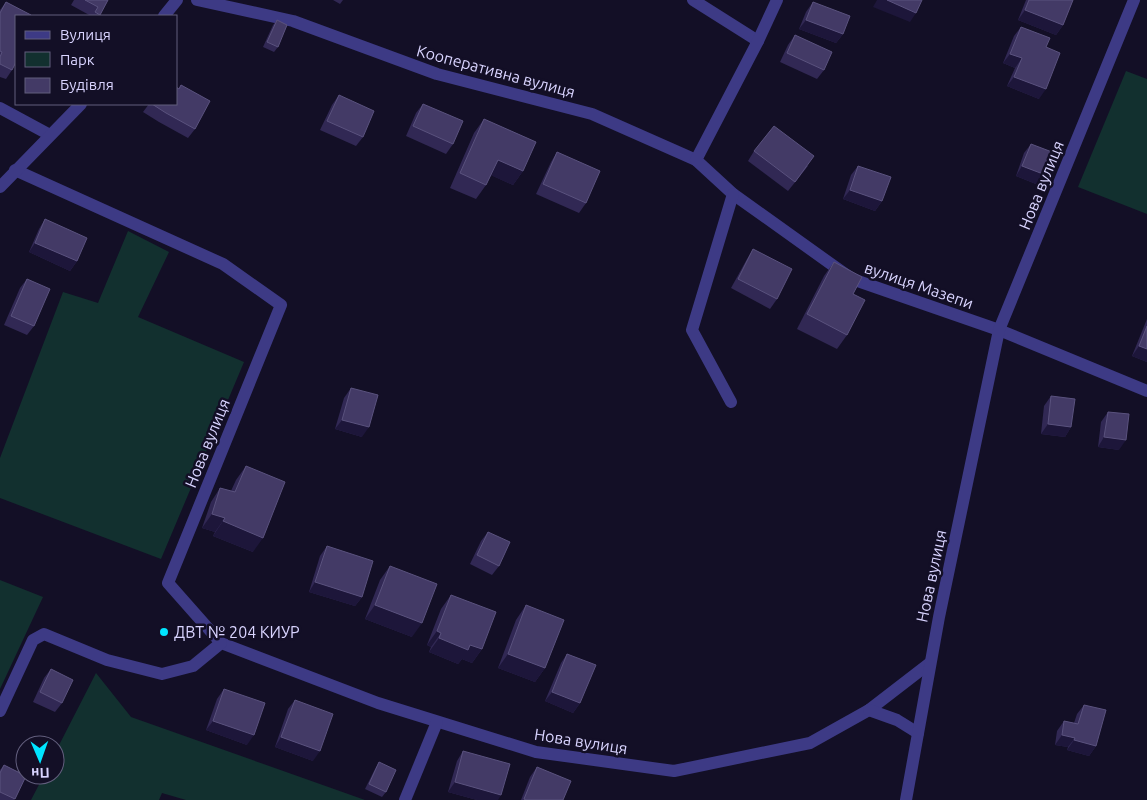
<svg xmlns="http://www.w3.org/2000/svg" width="1147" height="800" font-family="Ubuntu,sans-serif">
  <rect width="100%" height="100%" fill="#130f26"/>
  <g fill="#12302f">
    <path d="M1126,71L1147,79V214L1078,187Z"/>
    <path d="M128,231L169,252L138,317L244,362L161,559L0,498V458L63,292L98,303Z"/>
    <path d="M0,580L43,597L0,689Z"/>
    <path d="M96,673L131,717L365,800H186L162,793L159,800H31L44,775H55V753Z"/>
  </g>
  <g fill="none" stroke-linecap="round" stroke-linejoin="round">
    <g stroke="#3d3a85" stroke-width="12">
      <path d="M197,0L293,21L437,74L592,114L696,160"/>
      <path d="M693,0L758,41"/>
      <path d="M777,0L758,41L696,160L733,194L852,279L999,330L1147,391"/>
      <path d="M164,16L177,0"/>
      <path d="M0,108L50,135"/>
      <path d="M15,170L223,264L281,305L168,583L221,643L378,703L536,752L674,771L810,743L869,710L930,663"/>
      <path d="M0,187L81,104"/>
      <path d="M731,402L692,330L733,194"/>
      <path d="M869,710L897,720L918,733"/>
      <path d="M0,711L33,640L44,634L107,660L162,674L193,666L221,643"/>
      <path d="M405,800L437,722"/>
      <path d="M906,800L939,617L999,330L1134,0"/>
    </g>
  </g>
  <g fill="#312854">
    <path d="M74,0H108L99,16H91L71,5Z"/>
    <path d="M333,0H343L340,4Z"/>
    <path d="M1026,0H1073L1063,25L1056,35L1018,20Z"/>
    <path d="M6,2L16,16L12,70L6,79L0,77V10Z"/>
    <path d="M813,2L843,34L836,43L799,29L806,12Z"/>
    <path d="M277,20L278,47L274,52L263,47L273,25Z"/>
    <path d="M1021,27L1046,47L1039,99L1007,86L1015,68L1003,63L1014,36Z"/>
    <path d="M795,35L824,70L817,79L780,62L788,45Z"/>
    <path d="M181,85L195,129L188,138L159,122L143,112L149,104H176L178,89Z"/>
    <path d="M339,95L363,137L356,146L320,130L332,105Z"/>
    <path d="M423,104L453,144L446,154L406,136L416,113Z"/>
    <path d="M484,119L523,171L513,185L491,175L486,185L476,199L450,188L474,133Z"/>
    <path d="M1031,144L1036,184L1016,176L1024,153Z"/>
    <path d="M754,151L808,166L788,191L748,161Z"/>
    <path d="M557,152L586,203L579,213L536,194L551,162Z"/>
    <path d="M858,166L882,201L875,211L843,199L851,175Z"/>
    <path d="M45,219L77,261L70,271L29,252L39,229Z"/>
    <path d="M753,249L777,299L770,309L731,288L747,259Z"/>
    <path d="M834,262L847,335L837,349L797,329L824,276Z"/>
    <path d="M27,279L34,326L27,335L4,325L20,288Z"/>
    <path d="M1147,319V362L1132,356Z"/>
    <path d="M351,388L362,437L335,429L344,398Z"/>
    <path d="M1051,396L1071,427L1065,437L1041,434L1044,406Z"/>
    <path d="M1108,412L1119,450L1098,447L1101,422Z"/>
    <path d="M246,466L253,552L213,536L215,532L202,528L211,502L220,488L231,491L236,480Z"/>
    <path d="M488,532L499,566L492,575L470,564L481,541Z"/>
    <path d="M327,546L362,597L355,606L309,592L320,556Z"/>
    <path d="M390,566L412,637L365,619L380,580Z"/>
    <path d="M451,595L482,649L472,663L462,659L458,664L429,652L431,647L427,645L441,609Z"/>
    <path d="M526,605L545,668L535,682L498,668L516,620Z"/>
    <path d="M567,654L580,703L573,713L545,701L561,663Z"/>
    <path d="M51,669L62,703L55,712L33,702L44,678Z"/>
    <path d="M224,689L247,745L206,730L217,699Z"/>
    <path d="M295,700L313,761L275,747L288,709Z"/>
    <path d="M1084,705L1096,746L1089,756L1067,750L1068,747L1055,745L1057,731L1064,721L1074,723L1077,714Z"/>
    <path d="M463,751L498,800H477L448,792L457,761Z"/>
    <path d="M379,762L386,792L382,797L365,789L376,767Z"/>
    <path d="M4,765L26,776L14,800H0V770Z"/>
    <path d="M537,767L563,800H521L530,777Z"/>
  </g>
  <g fill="#1d163a">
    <path d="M877,0H887L916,13L910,22L873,7Z"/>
    <path d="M1025,10L1063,25L1056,35L1018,20Z"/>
    <path d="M806,20L843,34L836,43L799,29Z"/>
    <path d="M1010,54L1022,58L1015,68L1003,63Z"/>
    <path d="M1014,77L1046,89L1039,99L1007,86Z"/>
    <path d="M498,160L523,171L513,185L488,174Z"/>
    <path d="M1022,166L1043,174L1036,184L1016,176Z"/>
    <path d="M850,190L882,201L875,211L843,199Z"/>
    <path d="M35,243L77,261L70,271L29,252Z"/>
    <path d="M1139,346L1147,349V362L1132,356Z"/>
    <path d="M342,420L369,427L362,437L335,429Z"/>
    <path d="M1048,424L1071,427L1065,437L1041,434Z"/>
    <path d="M1104,437L1126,440L1119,450L1098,447Z"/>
    <path d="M212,514L225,518L215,532L202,528Z"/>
    <path d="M223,521L263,538L253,552L213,536Z"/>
    <path d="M315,582L362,597L355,606L309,592Z"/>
    <path d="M375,605L422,623L412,637L365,619Z"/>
    <path d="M437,631L441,633L431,647L427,645Z"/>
    <path d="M439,638L470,645L482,649L472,663L462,659L458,664L429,652Z"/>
    <path d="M508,654L545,668L535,682L498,668Z"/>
    <path d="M552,692L580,703L573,713L545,701Z"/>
    <path d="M213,721L254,735L247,745L206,730Z"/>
    <path d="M1062,735L1075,738L1068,747L1055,745Z"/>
    <path d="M281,737L320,751L313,761L275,747Z"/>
    <path d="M1074,740L1096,746L1089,756L1067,750Z"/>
    <path d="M455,782L501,795L498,800H477L448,792Z"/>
  </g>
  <g fill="#433a66" stroke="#5a527e">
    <path d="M85,0H108L100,15L95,12L98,7Z"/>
    <path d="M887,0H922L916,13Z"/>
    <path d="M1029,0H1073L1063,25L1025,10Z"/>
    <path d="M6,2L31,15L30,16H16V62L12,70L0,64V57L2,52L0,51V13Z"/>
    <path d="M813,2L850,16L843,34L806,20Z"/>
    <path d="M277,20L287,25L278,47L267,42Z"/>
    <path d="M1021,27L1050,38L1046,47L1060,53L1046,89L1014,77L1022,58L1010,54Z"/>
    <path d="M795,35L832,52L824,70L787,53Z"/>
    <path d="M181,85L210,101L195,129L166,113L152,104H176V87L179,89Z"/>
    <path d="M339,95L374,111L363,137L327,121Z"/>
    <path d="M423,104L463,121L453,144L413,126Z"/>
    <path d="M484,119L536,142L523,171L498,160L486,185L460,173Z"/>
    <path d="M774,126L814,156L795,182L754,151Z"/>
    <path d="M1031,144L1052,152L1043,174L1022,166Z"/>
    <path d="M557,152L600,171L586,203L543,184Z"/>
    <path d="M858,166L891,177L882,201L850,190Z"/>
    <path d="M45,219L87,238L77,261L35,243Z"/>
    <path d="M753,249L792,269L777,299L738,279Z"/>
    <path d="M834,262L862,277L853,294L865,300L847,335L807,314Z"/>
    <path d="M27,279L50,289L34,326L11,316Z"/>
    <path d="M1147,326V349L1139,346Z"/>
    <path d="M351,388L378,395L369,427L342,420Z"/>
    <path d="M1051,396L1075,399L1071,427L1048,424Z"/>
    <path d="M1108,412L1129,414L1126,440L1104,437Z"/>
    <path d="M246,466L285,482L263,538L223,521L225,518L212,514L220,488L235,492Z"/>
    <path d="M488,532L510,542L499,566L477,555Z"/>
    <path d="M327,546L373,561L362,597L315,582Z"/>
    <path d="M390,566L437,584L422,623L375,605Z"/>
    <path d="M451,595L496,612L482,649L470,645L468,650L439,638L441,633L437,631Z"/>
    <path d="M526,605L564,620L545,668L508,654Z"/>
    <path d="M567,654L596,665L580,703L552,692Z"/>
    <path d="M51,669L73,680L62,703L40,692Z"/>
    <path d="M224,689L265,703L254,735L213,721Z"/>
    <path d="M295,700L333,714L320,751L281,737Z"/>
    <path d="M1084,705L1106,710L1096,746L1074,740L1075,738L1062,735L1064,721L1078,724Z"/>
    <path d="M463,751L510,764L501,795L455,782Z"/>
    <path d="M379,762L396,770L386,792L369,784Z"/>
    <path d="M4,765L26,776L15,799L0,792V773Z"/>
    <path d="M537,767L571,781L563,800H526L524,799Z"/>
  </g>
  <circle fill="#00e5ff" stroke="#130f26" stroke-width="2" cx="164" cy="632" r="5"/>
  <g text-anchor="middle" stroke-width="5" stroke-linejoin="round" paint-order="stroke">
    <g font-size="16" fill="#d9d4ff" stroke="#130f26">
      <text transform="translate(496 71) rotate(15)" y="6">Кооперативна вулиця</text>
      <text transform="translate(1041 185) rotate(-68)" y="6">Нова вулиця</text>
      <text transform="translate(919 285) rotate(19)" y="6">вулиця Мазепи</text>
      <text transform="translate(207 443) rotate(-68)" y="6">Нова вулиця</text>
      <text transform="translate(931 576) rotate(-78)" y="6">Нова вулиця</text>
      <text transform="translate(581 741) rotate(9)" y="6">Нова вулиця</text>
    </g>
    <g font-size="16" fill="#d9d4ff" stroke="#130f26" text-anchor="start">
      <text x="174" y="638">ДВТ № 204 КИУР</text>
    </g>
  </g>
  <rect x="15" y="15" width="162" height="90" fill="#130f26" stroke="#625e7d"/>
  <rect x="25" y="31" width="25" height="8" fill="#3d3a85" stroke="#625e7d"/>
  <text x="60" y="40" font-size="15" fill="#d9d4ff">Вулиця</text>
  <rect x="25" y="52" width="25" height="15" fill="#12302f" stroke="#625e7d"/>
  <text x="60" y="65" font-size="15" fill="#d9d4ff">Парк</text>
  <rect x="25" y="78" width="25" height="15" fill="#433a66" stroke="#625e7d"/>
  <text x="60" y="90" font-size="15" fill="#d9d4ff">Будівля</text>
  <g transform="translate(40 760) rotate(178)"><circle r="24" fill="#130f26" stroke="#625e7d"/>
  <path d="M0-4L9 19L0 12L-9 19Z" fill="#00e5ff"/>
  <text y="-8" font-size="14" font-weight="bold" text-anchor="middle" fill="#d9d4ff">Пн</text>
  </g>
</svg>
